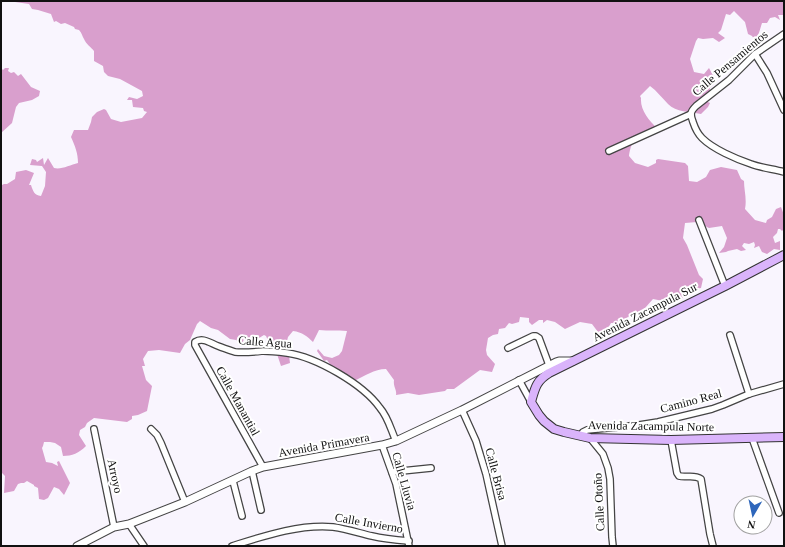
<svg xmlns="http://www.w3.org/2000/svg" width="785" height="547" font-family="Georgia,serif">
  <rect width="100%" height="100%" fill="#f9f5fe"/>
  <g fill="#d99fcd">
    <path d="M15,1H784V15H778L780,20L775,17L770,18L767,23H762C760,29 759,35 755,40L752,36L748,34L745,22L734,11L730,15L726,14L721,30L718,33L725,38L719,42L713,38L703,39L698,38L696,41L690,59L694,72L704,74L709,68L716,81L713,85L710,88L708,102L710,103L708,107L701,114C690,112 676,112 668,104C662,98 657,91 650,86L640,96L641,98C640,110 649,121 657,128V132C652,132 647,131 643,132C634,134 630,148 629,156L635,163L648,167L656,163V160L658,159L685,163L688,166L689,181L697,182L706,177L710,170L721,167L737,170L741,179L744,181C744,190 747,199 745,209L755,220L766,223L767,220L772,217L776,209L781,207L784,215L783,230L782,231L780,229H778L777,233L773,237L775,243L780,241V250L774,249L767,254L762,252L759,246L754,248L755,245L754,242L749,244L744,243L742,246L746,250L741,251L737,249L728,251L726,252L719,253L724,247L727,238L722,226L709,228L697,222L685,223L683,238L687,245L699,275L703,279L701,288C691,289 688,288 683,298L680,299L675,298L663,301L653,299L645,308L641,310L636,314H632L624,320L618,323H611L605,333L598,332L592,324L580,322L565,329L555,322L547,320L543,323V320H539L532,325L529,322V318L520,317L519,322L512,324L509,323L505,328L499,329L498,334L493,335L488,338L486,350L487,355L495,364L492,372L480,370L454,389H447L445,391L419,395L408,393L396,395C397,389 393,387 394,380L386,369C374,369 365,376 354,381L336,373L327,360L324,361L317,351L318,349L324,356L332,358L339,355L342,351L347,331C337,330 329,331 319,330L313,342C308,337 302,332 293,331L288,337L287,341L290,363L281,366L277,354L270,345L266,336L264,335L259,338H244L242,346L239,342L236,340L230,339L218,330L211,328L200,321L197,324L190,340L185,344L180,353L159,350L148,351L143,359L145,366H142L146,380L152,386L147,411L138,415L132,416V419L127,422L94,418L87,423L85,427L80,430L79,435L86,446C79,453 72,456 63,456L61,447L55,443L50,442H44L43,446L42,448L46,462L52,463L58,466L57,462L59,461L70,483L64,495L59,489L54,487L48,498L44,500L39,499L38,488L34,486V485L27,481L24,483H21L18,484L14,491L4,493L5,476L1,472V184L2,185L4,184H7L15,179L16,172L26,170L34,173L29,185H31C33,191 34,195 41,196L45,186L46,172L42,166L30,165L32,159L36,160L37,162L43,158L44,165L48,158L54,168C61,170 70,165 78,163C78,153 75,146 71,137L74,130H88L91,122L92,117L97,112L104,109L106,110L111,119L121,122L142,118L147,112L144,111L143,108L133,107L132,100H127L129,97L137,99L143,96L142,91L120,79L108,76L104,72L103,66L94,61V51C91,47 86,44 84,39C82,36 82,33 79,30L75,29L74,27L65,23L61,24L56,21L54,22L51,14L38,10L32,9L29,4L15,2Z"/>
    <path d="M1,68L3,70L5,68H9L8,71L11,73L14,72L18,76L21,74L31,87L40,91L39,96L32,100L19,103L16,107L12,123L1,133Z"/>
  </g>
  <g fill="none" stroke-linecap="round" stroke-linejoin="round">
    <defs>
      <g id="minor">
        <path d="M784,34L755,54L729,80L696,106C690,112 690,114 693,122C695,128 698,134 702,138C713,149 736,159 751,164C762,168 773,169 784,172"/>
        <path d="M755,54L767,73L784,110"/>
        <path d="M609,151L691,114"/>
        <path d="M699,220L725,286"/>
        <path d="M730,335L749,394"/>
        <path d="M508,348L533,336H536L539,338L549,365"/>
        <path d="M519,380L531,402"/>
        <path d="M462,410L476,441L486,474L502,546"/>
        <path d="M94,429L114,527"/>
        <path d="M151,429L157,435L161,443L185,502"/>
        <path d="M580,436L583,432L587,430L639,425L658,422L712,409L723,405L749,394L784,384"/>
        <path d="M590,438L603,454L608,468L610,479L612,537L613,546"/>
        <path d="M752,438L779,513"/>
        <path d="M671,440L677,473L679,476C686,478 694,474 701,479L710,534L713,546"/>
        <path d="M382,445L396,484L409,546"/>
        <path d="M263,467L195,345V342C203,337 210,343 218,346C223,348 229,350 235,352C244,353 253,352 263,351C271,351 279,352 287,353C316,357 363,384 380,408C388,417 391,430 396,441"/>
        <path d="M252,471L261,510"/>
        <path d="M392,472L431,468"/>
        <path d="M233,481L242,516"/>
        <path d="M129,524L144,546"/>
        <path d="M232,546C264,536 299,524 333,527C347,529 359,533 372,536C384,539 396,540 409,541"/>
      </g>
      <path id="tertiary" d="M77,546L114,527L129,524L185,502L252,471L263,467L382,445L396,441L462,410L556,362L559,361H573"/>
      <path id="secondary" d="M784,255L725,286L549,373C536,381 535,388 531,402L539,415L544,421L554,429L564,432L590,438L671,440L784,437"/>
    </defs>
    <use href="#minor" stroke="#444" stroke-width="8"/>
    <use href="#tertiary" stroke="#444" stroke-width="9"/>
    <use href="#secondary" stroke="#333" stroke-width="10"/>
    <use href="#minor" stroke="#fff" stroke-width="5.5"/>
    <use href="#tertiary" stroke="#fff" stroke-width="7"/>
    <use href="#secondary" stroke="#dab4fb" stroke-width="8"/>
  </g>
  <g text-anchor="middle" stroke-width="4" stroke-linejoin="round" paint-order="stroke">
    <g font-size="12" fill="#111" stroke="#fff">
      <text transform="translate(730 63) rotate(-40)" y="4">Calle Pensamientos</text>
      <text transform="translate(645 312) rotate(-27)" y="4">Avenida Zacampula Sur</text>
      <text transform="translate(265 342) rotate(4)" y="4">Calle Agua</text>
      <text transform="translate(238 401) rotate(61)" y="4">Calle Manantial</text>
      <text transform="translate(691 401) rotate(-15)" y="4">Camino Real</text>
      <text transform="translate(651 426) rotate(1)" y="4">Avenida Zacampula Norte</text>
      <text transform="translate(324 445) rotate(-10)" y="4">Avenida Primavera</text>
      <text transform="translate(496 474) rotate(75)" y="4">Calle Brisa</text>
      <text transform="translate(115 476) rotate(78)" y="4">Arroyo</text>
      <text transform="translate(404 481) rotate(74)" y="4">Calle Lluvia</text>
      <text transform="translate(599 502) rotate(-93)" y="4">Calle Otoño</text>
      <text transform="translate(369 523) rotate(10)" y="4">Calle Invierno</text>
    </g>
  </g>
  <rect width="785" height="547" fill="none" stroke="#111111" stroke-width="4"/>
  <g transform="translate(753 515) rotate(189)"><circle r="19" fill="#ffffff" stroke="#a0a0a0"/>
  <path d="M0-3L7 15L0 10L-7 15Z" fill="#2e66bb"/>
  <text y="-6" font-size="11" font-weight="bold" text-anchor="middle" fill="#111111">N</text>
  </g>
</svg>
